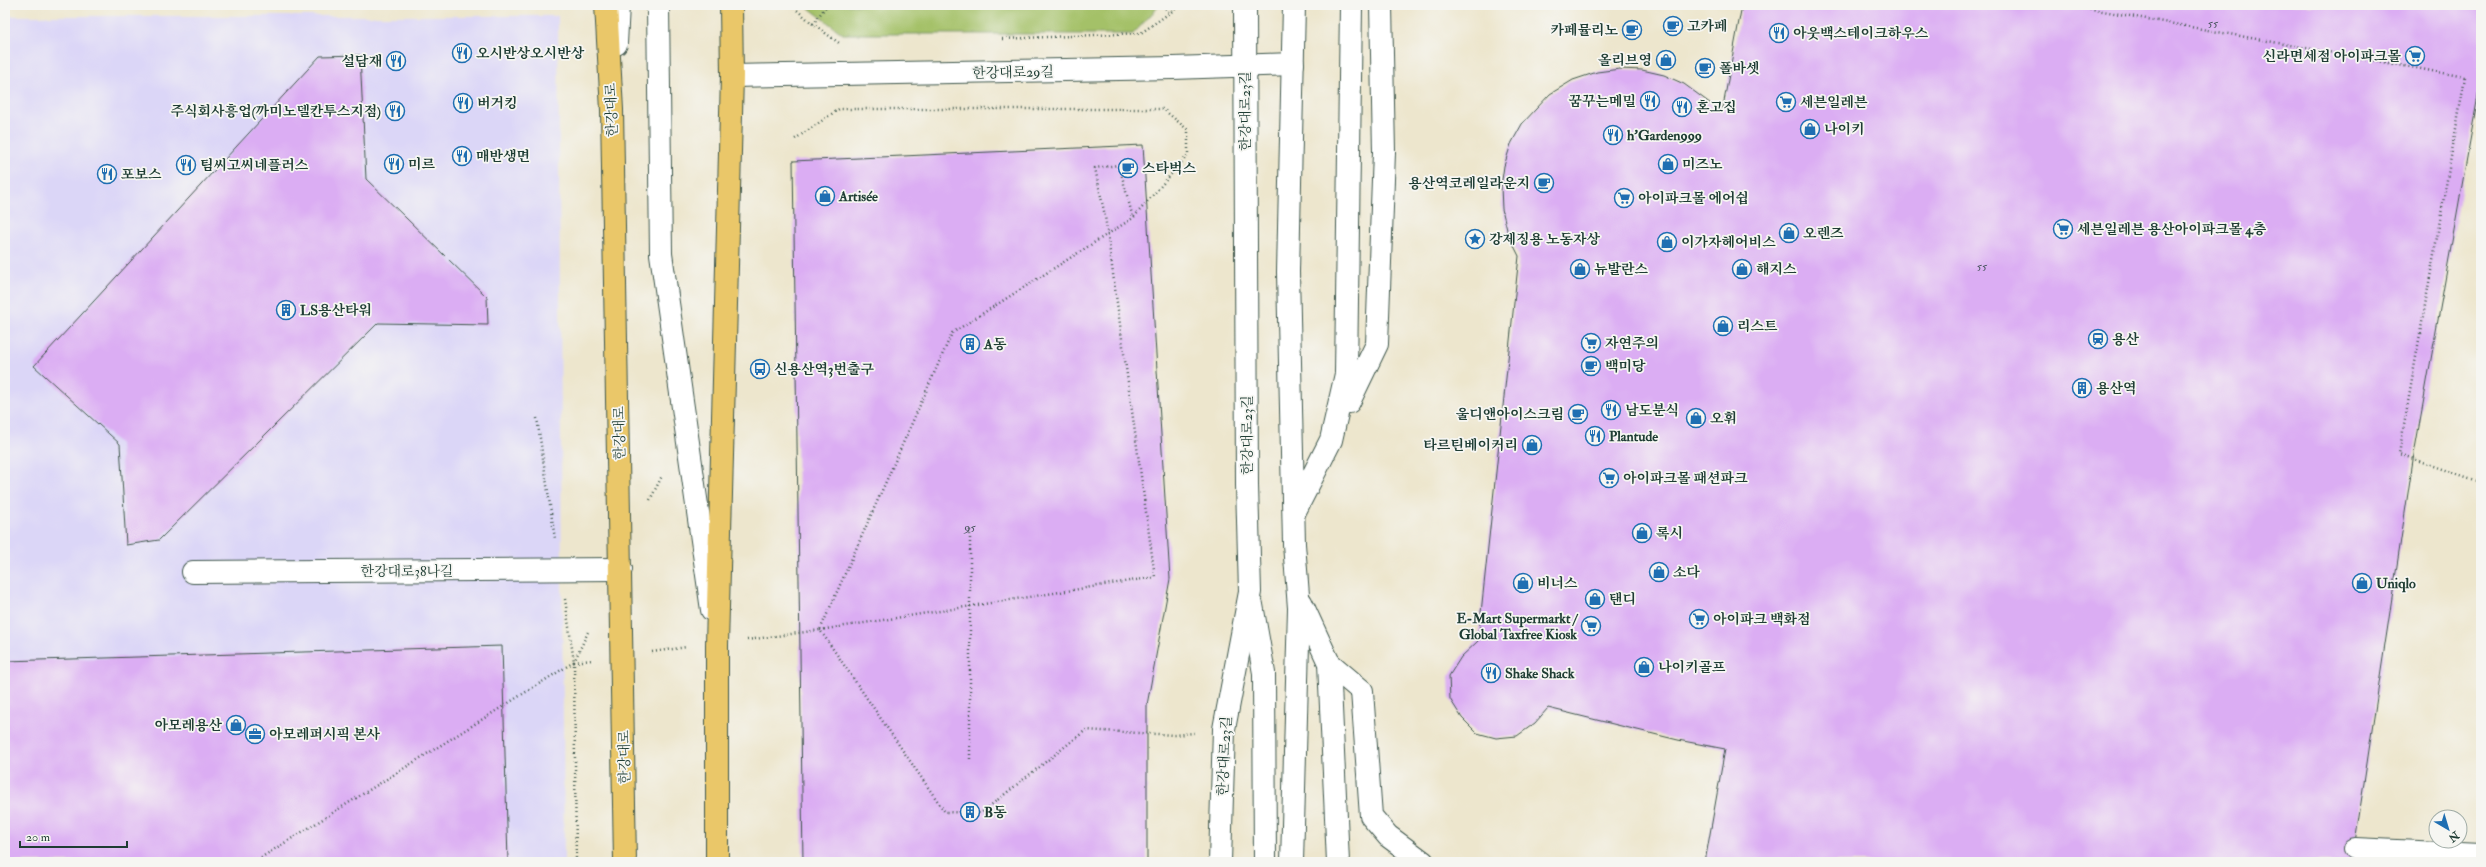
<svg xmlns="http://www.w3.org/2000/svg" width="2486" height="867" font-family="'IM FELL Double Pica','Noto Serif KR',serif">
  <rect width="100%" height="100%" fill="#f6f6f2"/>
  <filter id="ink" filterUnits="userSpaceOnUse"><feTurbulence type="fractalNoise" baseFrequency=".025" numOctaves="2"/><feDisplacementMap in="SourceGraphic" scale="8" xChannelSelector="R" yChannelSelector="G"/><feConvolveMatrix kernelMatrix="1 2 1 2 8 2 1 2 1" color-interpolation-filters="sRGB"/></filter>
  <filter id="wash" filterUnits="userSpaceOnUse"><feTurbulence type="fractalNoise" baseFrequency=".012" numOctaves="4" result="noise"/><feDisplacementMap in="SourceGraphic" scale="16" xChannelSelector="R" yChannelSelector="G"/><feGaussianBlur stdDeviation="0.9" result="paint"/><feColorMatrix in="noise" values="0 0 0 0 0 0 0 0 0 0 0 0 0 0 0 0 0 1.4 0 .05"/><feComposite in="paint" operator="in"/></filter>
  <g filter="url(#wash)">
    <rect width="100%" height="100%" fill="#ede6cd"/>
    <path fill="#dbd6f7" d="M5,16H558L564,862H5Z"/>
    <path fill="#a4c168" stroke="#627f4e" d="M805,5H1160L1133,34H843Z"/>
    <g id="blocks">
      <g fill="#dbadf3">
        <path d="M1742,5H2481V79L2413,460L2352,862H1705L1725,749L1678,740L1548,708L1535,723L1517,736L1496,738L1477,733L1462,718L1450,699L1449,676L1461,657L1478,641L1519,256L1508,234L1502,209L1501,187L1504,166L1511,144L1522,124L1550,94L1573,80L1597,72L1620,69L1642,70L1664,75L1684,84L1722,112Z"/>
        <path d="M360,55L366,179L487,297L488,325L378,323L159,540L126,545L120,444L34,366L320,56Z"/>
        <path d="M1143,145L1170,579L1147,705V862H803L793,161Z"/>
        <path d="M502,646L508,862H5V661Z"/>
      </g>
    </g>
  </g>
  <g filter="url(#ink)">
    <use href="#blocks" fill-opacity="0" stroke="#3e564b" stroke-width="1"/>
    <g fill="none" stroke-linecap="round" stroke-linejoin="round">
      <defs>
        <g id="minor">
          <path d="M658,5L661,254L712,610"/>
          <path d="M616,44L618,5"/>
          <path d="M732,76L1173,68L1293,64"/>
          <path d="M1349,402L1377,344L1384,152L1381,5"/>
          <path d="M1295,511L1331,440L1346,374L1351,5"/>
          <path d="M193,572L621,569"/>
          <path d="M1301,602L1329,663L1338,862"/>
          <path d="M1252,605L1264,673L1265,862"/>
          <path d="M1329,663L1362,691L1371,816L1388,836L1423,862"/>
          <path d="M2355,849L2481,855"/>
          <path d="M1220,862L1224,729L1250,592L1247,485L1245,5"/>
          <path d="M1292,862L1299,608L1294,544L1288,272L1294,5"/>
        </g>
        <g id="major">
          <path d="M606,5L612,110L625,862"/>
          <path d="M717,862V645L732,76L731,5"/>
        </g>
      </defs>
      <use href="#minor" stroke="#3e564b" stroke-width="24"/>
      <use href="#major" stroke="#3e564b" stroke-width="24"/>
      <g stroke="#3e564b" stroke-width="2.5" stroke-dasharray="1 3" stroke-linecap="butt">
        <path d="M791,5L813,24L839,43"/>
        <path d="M1163,5L1170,14"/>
        <path d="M813,24L827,5"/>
        <path d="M1002,39L1141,33L1181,5"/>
        <path d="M2465,77L2399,454L2481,482"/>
        <path d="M795,139L839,109H1163L1188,130V155L1133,218L952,333L820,630"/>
        <path d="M537,418L555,539"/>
        <path d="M650,500L662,476"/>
        <path d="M970,530V761"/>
        <path d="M820,630L1155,577L1105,216L1095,168L1119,165L1133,218"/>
        <path d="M747,640L820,630L945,812L981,813L1086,730L1174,735L1194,733"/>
        <path d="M652,652L687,647"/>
        <path d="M574,662L592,660"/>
        <path d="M254,862L574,662L565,599"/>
        <path d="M576,862L574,662L589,630"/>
      </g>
      <use href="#minor" stroke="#fff" stroke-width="22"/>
      <use href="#major" stroke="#eac769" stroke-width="22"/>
      <path stroke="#3e564b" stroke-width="2.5" stroke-dasharray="1 3" stroke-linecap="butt" d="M2070,5L2465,77"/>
    </g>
  </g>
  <defs>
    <symbol id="cafe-ring" viewBox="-11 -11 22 22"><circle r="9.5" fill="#f6f6f2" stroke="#1f6fb2" stroke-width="1.5"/><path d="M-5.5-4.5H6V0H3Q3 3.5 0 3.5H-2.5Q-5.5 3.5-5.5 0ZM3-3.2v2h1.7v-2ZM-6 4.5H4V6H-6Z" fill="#1f6fb2"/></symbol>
    <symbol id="restaurant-ring" viewBox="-11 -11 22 22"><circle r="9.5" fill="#f6f6f2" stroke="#1f6fb2" stroke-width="1.5"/><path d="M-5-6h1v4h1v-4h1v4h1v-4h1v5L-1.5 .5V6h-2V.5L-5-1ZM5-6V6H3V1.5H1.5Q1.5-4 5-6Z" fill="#1f6fb2"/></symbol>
    <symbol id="supermarket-ring" viewBox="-11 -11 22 22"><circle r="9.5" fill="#f6f6f2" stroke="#1f6fb2" stroke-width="1.5"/><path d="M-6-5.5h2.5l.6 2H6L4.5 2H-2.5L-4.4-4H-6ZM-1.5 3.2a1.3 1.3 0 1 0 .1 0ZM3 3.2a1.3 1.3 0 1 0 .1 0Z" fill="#1f6fb2"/></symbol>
    <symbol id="shop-ring" viewBox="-11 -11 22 22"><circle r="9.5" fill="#f6f6f2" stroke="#1f6fb2" stroke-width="1.5"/><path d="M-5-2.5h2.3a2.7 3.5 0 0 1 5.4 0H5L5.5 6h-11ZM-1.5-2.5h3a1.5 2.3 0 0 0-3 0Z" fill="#1f6fb2"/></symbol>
    <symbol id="sight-ring" viewBox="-11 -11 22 22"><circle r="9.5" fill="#f6f6f2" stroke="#1f6fb2" stroke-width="1.5"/><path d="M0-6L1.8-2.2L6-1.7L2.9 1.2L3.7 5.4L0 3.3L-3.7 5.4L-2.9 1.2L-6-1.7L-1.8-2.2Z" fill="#1f6fb2"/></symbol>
    <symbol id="building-ring" viewBox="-11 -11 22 22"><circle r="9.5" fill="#f6f6f2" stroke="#1f6fb2" stroke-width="1.5"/><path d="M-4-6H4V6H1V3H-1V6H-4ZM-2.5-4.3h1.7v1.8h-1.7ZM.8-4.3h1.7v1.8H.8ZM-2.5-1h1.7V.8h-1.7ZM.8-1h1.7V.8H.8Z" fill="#1f6fb2"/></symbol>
    <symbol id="station-ring" viewBox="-11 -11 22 22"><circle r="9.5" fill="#f6f6f2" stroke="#1f6fb2" stroke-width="1.5"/><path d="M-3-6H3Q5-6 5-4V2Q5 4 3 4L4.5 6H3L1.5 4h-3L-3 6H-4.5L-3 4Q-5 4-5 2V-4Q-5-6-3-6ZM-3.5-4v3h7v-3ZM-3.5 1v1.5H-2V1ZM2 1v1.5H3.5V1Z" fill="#1f6fb2"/></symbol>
    <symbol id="bus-ring" viewBox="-11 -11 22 22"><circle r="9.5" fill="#f6f6f2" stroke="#1f6fb2" stroke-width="1.5"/><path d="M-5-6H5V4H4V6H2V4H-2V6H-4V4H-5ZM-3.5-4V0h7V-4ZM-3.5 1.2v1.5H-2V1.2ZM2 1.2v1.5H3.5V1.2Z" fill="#1f6fb2"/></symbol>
    <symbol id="office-ring" viewBox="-11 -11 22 22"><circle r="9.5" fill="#f6f6f2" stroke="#1f6fb2" stroke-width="1.5"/><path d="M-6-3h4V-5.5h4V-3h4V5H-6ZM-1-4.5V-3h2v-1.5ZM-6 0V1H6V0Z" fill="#1f6fb2"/></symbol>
  </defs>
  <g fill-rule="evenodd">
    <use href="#cafe-ring" x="1662" y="15" width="22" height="22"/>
    <use href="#cafe-ring" x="1621" y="19" width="22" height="22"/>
    <use href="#restaurant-ring" x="1768" y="22" width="22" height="22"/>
    <use href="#restaurant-ring" x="451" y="42" width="22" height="22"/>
    <use href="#supermarket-ring" x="2404" y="45" width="22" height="22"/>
    <use href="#shop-ring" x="1655" y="49" width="22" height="22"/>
    <use href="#restaurant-ring" x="385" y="50" width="22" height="22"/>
    <use href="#cafe-ring" x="1694" y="57" width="22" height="22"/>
    <use href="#restaurant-ring" x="1639" y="90" width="22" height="22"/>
    <use href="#supermarket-ring" x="1775" y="91" width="22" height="22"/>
    <use href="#restaurant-ring" x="452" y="92" width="22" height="22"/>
    <use href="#restaurant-ring" x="1671" y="96" width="22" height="22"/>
    <use href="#restaurant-ring" x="384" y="100" width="22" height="22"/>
    <use href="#shop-ring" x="1799" y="118" width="22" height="22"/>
    <use href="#restaurant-ring" x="1602" y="124" width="22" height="22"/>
    <use href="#restaurant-ring" x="451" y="145" width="22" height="22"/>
    <use href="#restaurant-ring" x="383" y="153" width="22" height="22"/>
    <use href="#shop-ring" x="1657" y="153" width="22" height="22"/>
    <use href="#restaurant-ring" x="175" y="154" width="22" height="22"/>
    <use href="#cafe-ring" x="1117" y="157" width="22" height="22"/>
    <use href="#restaurant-ring" x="96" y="163" width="22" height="22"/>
    <use href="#cafe-ring" x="1533" y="172" width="22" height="22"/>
    <use href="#shop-ring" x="814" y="185" width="22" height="22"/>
    <use href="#supermarket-ring" x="1613" y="187" width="22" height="22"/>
    <use href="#supermarket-ring" x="2052" y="218" width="22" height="22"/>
    <use href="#shop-ring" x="1778" y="222" width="22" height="22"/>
    <use href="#sight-ring" x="1464" y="228" width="22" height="22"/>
    <use href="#shop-ring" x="1656" y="231" width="22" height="22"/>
    <use href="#shop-ring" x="1569" y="258" width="22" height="22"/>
    <use href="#shop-ring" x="1731" y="258" width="22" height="22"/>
    <use href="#building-ring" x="275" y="299" width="22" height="22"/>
    <use href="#shop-ring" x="1712" y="315" width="22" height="22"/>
    <use href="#station-ring" x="2087" y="328" width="22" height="22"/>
    <use href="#supermarket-ring" x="1580" y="332" width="22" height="22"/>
    <use href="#building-ring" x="959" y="333" width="22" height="22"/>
    <use href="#cafe-ring" x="1580" y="355" width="22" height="22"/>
    <use href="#bus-ring" x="749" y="358" width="22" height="22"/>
    <use href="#building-ring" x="2071" y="377" width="22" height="22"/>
    <use href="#restaurant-ring" x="1600" y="399" width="22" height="22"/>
    <use href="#cafe-ring" x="1567" y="403" width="22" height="22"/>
    <use href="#shop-ring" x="1685" y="407" width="22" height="22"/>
    <use href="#restaurant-ring" x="1584" y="425" width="22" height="22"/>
    <use href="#shop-ring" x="1521" y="434" width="22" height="22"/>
    <use href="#supermarket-ring" x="1598" y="467" width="22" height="22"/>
    <use href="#shop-ring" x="1631" y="522" width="22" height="22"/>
    <use href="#shop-ring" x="1648" y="561" width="22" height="22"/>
    <use href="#shop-ring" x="1512" y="572" width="22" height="22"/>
    <use href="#shop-ring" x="2351" y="572" width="22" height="22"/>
    <use href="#shop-ring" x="1584" y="588" width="22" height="22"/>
    <use href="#supermarket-ring" x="1688" y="608" width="22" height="22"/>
    <use href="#supermarket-ring" x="1580" y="615" width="22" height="22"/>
    <use href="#shop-ring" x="1633" y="656" width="22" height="22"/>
    <use href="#restaurant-ring" x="1480" y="662" width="22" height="22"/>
    <use href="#shop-ring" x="225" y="714" width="22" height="22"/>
    <use href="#office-ring" x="244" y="723" width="22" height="22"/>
    <use href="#building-ring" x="959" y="801" width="22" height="22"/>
  </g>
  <g text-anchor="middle" stroke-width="3.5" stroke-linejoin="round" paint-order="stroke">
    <g font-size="12" fill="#4e5964">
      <text x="2213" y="27">55</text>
      <text x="1982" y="270">55</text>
      <text x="970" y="531">95</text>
    </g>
    <g font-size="14" font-weight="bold" fill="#1f3d34" stroke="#f6f6f2" text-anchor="start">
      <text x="1687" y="31">고카페</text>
      <text x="1618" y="35" text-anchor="end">카페뮬리노</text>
      <text x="1793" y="38">아웃백스테이크하우스</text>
      <text x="476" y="58">오시반상오시반상</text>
      <text x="2401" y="61" text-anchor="end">신라면세점 아이파크몰</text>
      <text x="1652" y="65" text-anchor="end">올리브영</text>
      <text x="382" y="66" text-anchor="end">설담재</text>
      <text x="1719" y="73">폴바셋</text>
      <text x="1636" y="106" text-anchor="end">꿈꾸는메밀</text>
      <text x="1800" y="107">세븐일레븐</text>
      <text x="477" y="108">버거킹</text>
      <text x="1696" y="112">혼고집</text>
      <text x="381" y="116" text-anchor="end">주식회사흥업(까미노델칸투스지점)</text>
      <text x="1824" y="134">나이키</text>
      <text x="1627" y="140">h'Garden999</text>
      <text x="476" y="161">매반생면</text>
      <text x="408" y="169">미르</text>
      <text x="1682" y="169">미즈노</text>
      <text x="200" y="170">팀씨고씨네플러스</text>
      <text x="1142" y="173">스타벅스</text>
      <text x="121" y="179">포보스</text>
      <text x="1530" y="188" text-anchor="end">용산역코레일라운지</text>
      <text x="839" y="201">Artisée</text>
      <text x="1638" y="203">아이파크몰 에어쉽</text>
      <text x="2077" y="234">세븐일레븐 용산아이파크몰 4층</text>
      <text x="1803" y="238">오렌즈</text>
      <text x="1489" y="244">강제징용 노동자상</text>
      <text x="1681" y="247">이가자헤어비스</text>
      <text x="1594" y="274">뉴발란스</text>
      <text x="1756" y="274">해지스</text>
      <text x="300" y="315">LS용산타워</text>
      <text x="1737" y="331">리스트</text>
      <text x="2112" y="344">용산</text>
      <text x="1605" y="348">자연주의</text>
      <text x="984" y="349">A동</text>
      <text x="1605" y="371">백미당</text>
      <text x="774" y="374">신용산역3번출구</text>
      <text x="2096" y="393">용산역</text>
      <text x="1625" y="415">남도분식</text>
      <text x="1564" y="419" text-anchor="end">울디앤아이스크림</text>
      <text x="1710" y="423">오휘</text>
      <text x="1609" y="441">Plantude</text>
      <text x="1518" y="450" text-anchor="end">타르틴베이커리</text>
      <text x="1623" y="483">아이파크몰 패션파크</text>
      <text x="1656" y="538">록시</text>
      <text x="1673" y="577">소다</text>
      <text x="1537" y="588">비너스</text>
      <text x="2376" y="588">Uniqlo</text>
      <text x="1609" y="604">탠디</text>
      <text x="1577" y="623" text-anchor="end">E-Mart Supermarkt /<tspan x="1577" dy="16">Global Taxfree Kiosk</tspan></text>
      <text x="1713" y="624">아이파크 백화점</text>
      <text x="1658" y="672">나이키골프</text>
      <text x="1505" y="678">Shake Shack</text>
      <text x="222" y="730" text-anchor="end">아모레용산</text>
      <text x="269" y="739">아모레퍼시픽 본사</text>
      <text x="984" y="817">B동</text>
    </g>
    <g font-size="14" fill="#1f3d34" stroke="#f6f6f2">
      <text transform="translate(1013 72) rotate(-1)" y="5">한강대로29길</text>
      <text transform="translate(611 110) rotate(-92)" y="5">한강대로</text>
      <text transform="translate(1245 111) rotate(-90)" y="5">한강대로23길</text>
      <text transform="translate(619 433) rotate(-91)" y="5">한강대로</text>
      <text transform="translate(1247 435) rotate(-90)" y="5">한강대로23길</text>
      <text x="407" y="576">한강대로38나길</text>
      <text transform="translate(1224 756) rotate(-87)" y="5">한강대로23길</text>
      <text transform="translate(624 757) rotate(-91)" y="5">한강대로</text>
    </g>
  </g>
  <rect width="2486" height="867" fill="none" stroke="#f6f6f2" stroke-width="20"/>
  <g transform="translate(2448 829) rotate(142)"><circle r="19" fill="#f6f6f2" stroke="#a0aca6"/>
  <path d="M0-3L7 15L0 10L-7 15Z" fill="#1f6fb2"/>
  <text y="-6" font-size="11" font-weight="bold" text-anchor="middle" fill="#1f3d34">N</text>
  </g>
  <path d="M20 841v6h107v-6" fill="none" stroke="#1f3d34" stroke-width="2"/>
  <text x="26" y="841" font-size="12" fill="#1f3d34" stroke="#f6f6f2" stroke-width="3" paint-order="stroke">20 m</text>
</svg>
